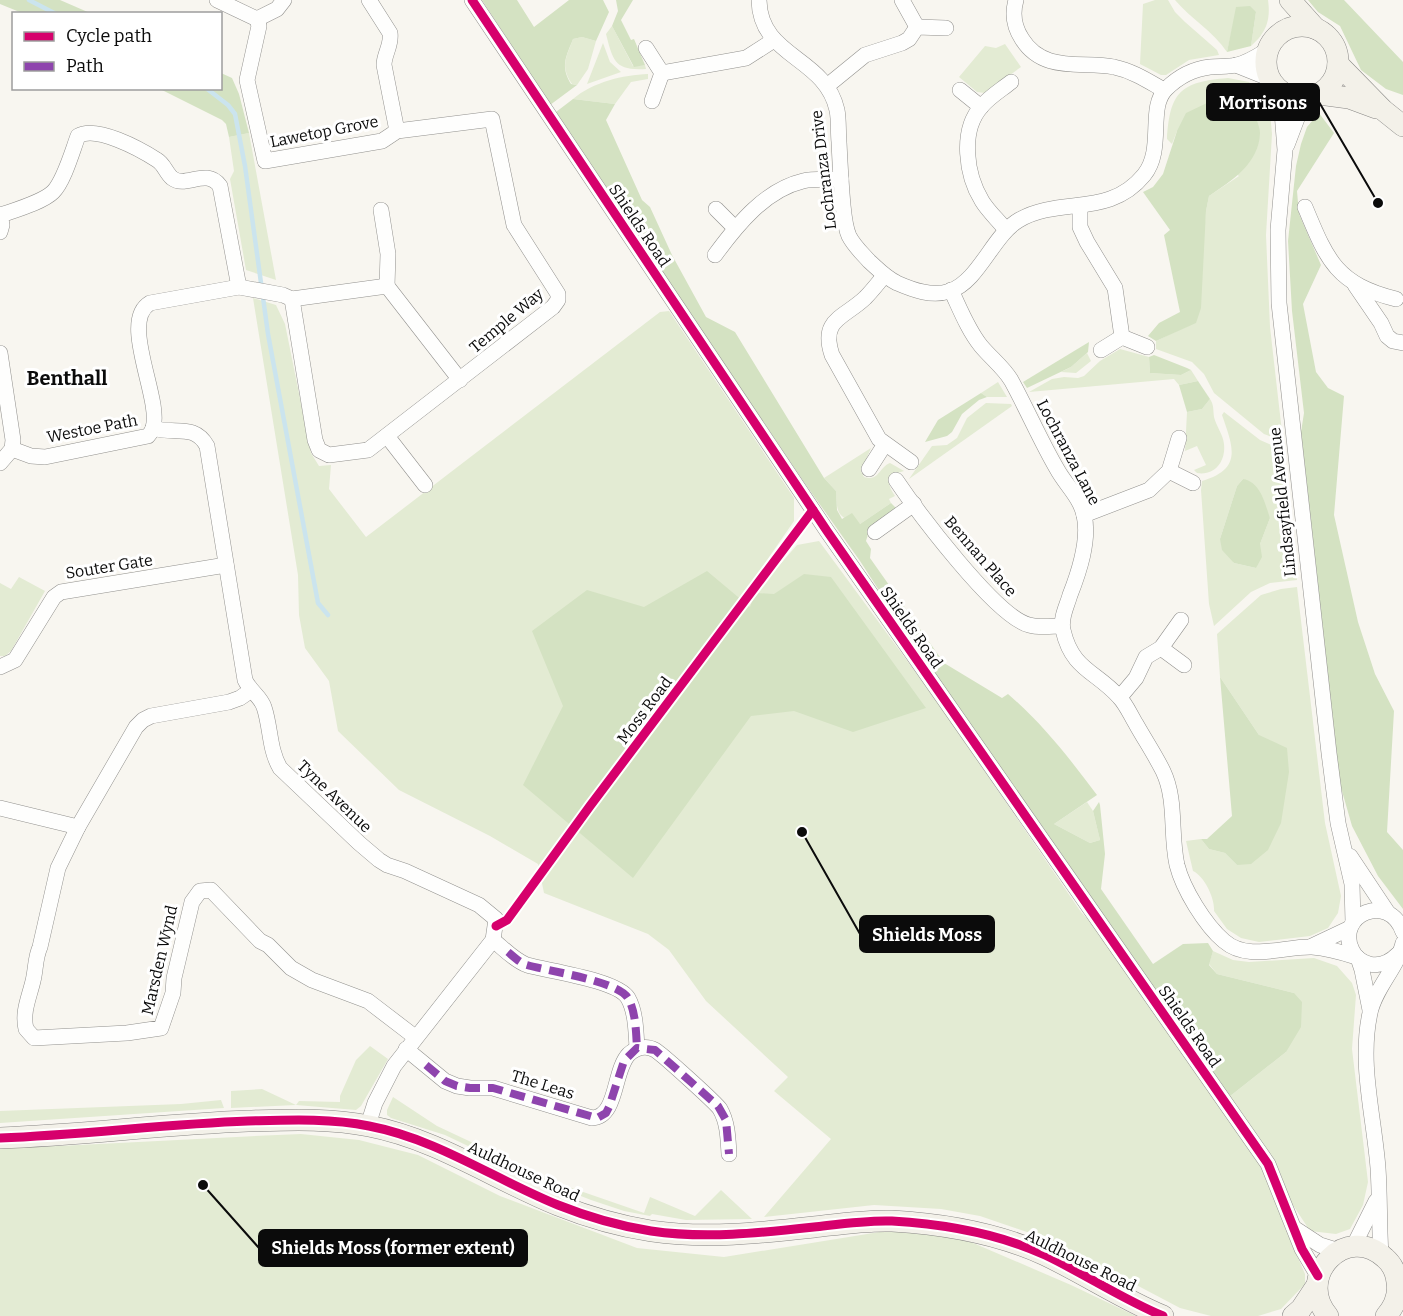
<svg xmlns="http://www.w3.org/2000/svg" width="1403" height="1316" font-family="Bitter,serif">
  <rect width="100%" height="100%" fill="#f8f6f0"/>
  <g fill="#e3ebd3" fill-rule="evenodd">
    <path d="M1155,0H1168L1175,12L1185,22L1217,50L1219,55L1189,60L1166,75H1161L1140,64L1143,4Z"/>
    <path d="M1175,0H1268C1271,20 1266,33 1251,46L1256,12L1237,7L1227,52C1213,31 1191,19 1175,0Z"/>
    <path d="M612,26L633,66L645,65L646,69C615,71 613,61 606,34Z"/>
    <path d="M582,37L596,41L588,69L577,85L572,84C560,66 566,58 573,39Z"/>
    <path d="M603,43L610,62L621,72L587,84Z"/>
    <path d="M1005,44L1021,67L985,93L977,92L959,77L985,46L996,48Z"/>
    <path d="M648,74V79L631,82L615,104L573,99C593,82 623,75 648,74Z"/>
    <path d="M1228,78L1249,82L1263,95L1270,112L1272,134L1266,235L1270,327L1283,441L1264,434L1214,393L1204,374L1192,362L1156,349V341L1196,322L1206,211L1209,196L1239,176L1177,131L1172,144L1167,139C1170,91 1181,82 1228,78Z"/>
    <path d="M249,133L276,280L246,270L230,179L234,171L229,137Z"/>
    <path d="M253,298L276,305L285,324L311,453L319,466L331,465L329,489L366,537L660,312L669,311L794,498V521L749,586L755,593L797,545L819,541L936,700L1081,912L1098,930L1267,1175L1285,1228L1305,1274V1284L1281,1309L1258,1316H1211L1180,1308L1053,1241L980,1216L941,1209L874,1205L764,1217L831,1139L774,1091L788,1077L706,1001L669,950L648,934L544,893L538,864L490,836L399,790L338,731L329,681L305,648L299,615L298,575Z"/>
    <path d="M1120,349L1149,357L1150,373L1181,375L1191,370L1198,381L1179,385L1174,379L1029,392L1052,379L1064,377L1078,378L1084,376L1100,361Z"/>
    <path d="M1087,353L1091,361L1076,373L1061,372L1071,367Z"/>
    <path d="M998,382L1007,397H987L981,393Z"/>
    <path d="M1210,399C1214,405 1213,409 1214,417C1216,426 1223,434 1224,444C1226,461 1215,476 1197,473L1194,470L1206,465L1197,446L1185,451L1187,412L1202,409Z"/>
    <path d="M986,403L1011,404L1012,406L909,479L932,446L947,445L957,438L967,418Z"/>
    <path d="M1224,412L1260,440L1281,449L1297,580L1270,583L1251,592L1214,626L1209,604L1201,490L1202,481C1243,469 1233,447 1222,415ZM1243,479L1270,518L1260,544L1256,568L1234,563L1220,539L1237,486Z"/>
    <path d="M871,448L861,471L864,477C879,482 878,468 890,463L904,471L891,475C887,483 890,488 895,496L889,499L891,503L860,524C837,517 837,514 836,491L824,478Z"/>
    <path d="M19,577L45,591L11,651L5,656H0V583L11,589Z"/>
    <path d="M1297,587L1325,823L1341,896L1338,913L1328,928L1310,936L1259,942L1241,938L1227,929L1214,911C1215,898 1204,876 1193,871L1186,841L1201,839L1209,849L1225,853L1237,865L1259,735L1220,677L1217,634L1261,595L1281,589Z"/>
    <path d="M1087,802L1093,811L1100,840L1090,843L1054,824Z"/>
    <path d="M1213,951L1233,960L1249,962L1314,958L1337,966L1352,983L1356,995L1352,1049L1368,1182L1363,1205L1350,1229L1336,1234L1310,1231L1291,1202L1279,1170L1229,1097L1286,1052L1294,993L1217,974L1209,964Z"/>
    <path d="M370,1046L388,1059L361,1106L356,1110L296,1105L231,1108V1091L262,1089L296,1105L299,1101L340,1102V1096L356,1060Z"/>
    <path d="M393,1097L437,1126L563,1185L644,1213L650,1197L695,1216L721,1190L752,1219L686,1220L652,1214L650,1216L624,1211L591,1200L535,1178L445,1135L391,1118L387,1115V1110Z"/>
    <path d="M221,1100L224,1108L0,1123V1111L181,1104Z"/>
    <path d="M301,1134L359,1140L418,1155L500,1196L637,1248L724,1257L929,1224L1071,1285L1136,1316H0V1148C101,1145 201,1138 301,1134Z"/>
  </g>
  <g fill="#d4e2c2">
    <path d="M0,0H60L90,13H22L0,4Z"/>
    <path d="M482,0H517L534,27L569,0H603L609,12L596,41L582,37L573,39C566,57 560,66 571,84L577,85L550,105Z"/>
    <path d="M616,0H633L621,20L631,40L634,39L645,65L634,67L612,26L618,11Z"/>
    <path d="M1308,0H1344L1403,62V95L1386,89L1361,70L1340,26L1318,12Z"/>
    <path d="M1250,6L1256,12L1251,46L1227,52L1236,7Z"/>
    <path d="M221,73L232,78L239,94L249,133L229,137L226,124L222,120L160,89L220,88Z"/>
    <path d="M1230,92L1249,102C1252,111 1260,124 1260,133C1259,164 1231,181 1209,196L1206,211L1201,308L1196,323L1156,341L1148,336L1159,323L1180,312L1164,235L1170,230L1143,192L1153,187L1163,174L1177,131L1186,113Z"/>
    <path d="M573,99L615,104L606,120L642,200L650,207L672,255L706,317L735,332L824,478L836,491L837,510L842,519L852,513L860,524L891,503L897,509L869,531L866,541L871,549L870,558L944,663L1002,698L1008,694C1042,723 1070,759 1097,795L1054,824L1090,843L1100,840L1093,811L1099,802L1100,805L1105,854L1101,889L1153,964L1183,944L1208,943L1213,951L1209,965L1217,974L1294,993L1302,1002L1301,1027L1286,1052L1229,1097L1045,830L925,661L860,561L806,485L612,198L556,112Z"/>
    <path d="M1319,113L1334,133L1297,191L1299,214L1321,265L1303,304L1316,372L1328,388L1344,396L1334,515L1358,622L1375,674L1394,711L1387,832L1403,850V909L1378,876L1352,826L1340,784L1301,432L1304,413L1292,311L1288,241L1296,166L1301,144L1307,127Z"/>
    <path d="M1089,342L1088,352L1071,367L1027,388L1023,382Z"/>
    <path d="M1154,355L1187,368L1191,370L1181,375L1150,373L1149,357Z"/>
    <path d="M1198,381L1210,399L1202,409L1187,412L1179,385Z"/>
    <path d="M981,393L987,397L979,400L962,414L952,432L947,436L925,442L938,420Z"/>
    <path d="M1243,479C1261,482 1265,504 1270,518L1260,544L1262,557L1256,568L1234,563L1222,550L1220,539L1237,486Z"/>
    <path d="M707,571L750,607L755,593L774,594L804,574L831,577L926,708L853,732L794,711L751,716L633,878L523,785L563,706L532,631L587,590L644,607Z"/>
    <path d="M1220,677L1259,735L1287,748L1289,772L1281,823L1268,850L1251,864L1237,865L1225,853L1209,849L1201,839H1207L1232,816Z"/>
  </g>
  <g fill="none" stroke-linecap="round" stroke-linejoin="round">
    <g stroke="#cbe4ee" stroke-width="4.5">
      <path d="M29,0L56,14"/>
      <path d="M206,88L228,105L235,114L245,166L268,334L318,603L328,615"/>
    </g>
    <defs>
      <g id="street">
        <path d="M217,0L257,19L259,26L247,80L265,161L382,141L397,131L492,119L514,225L558,294V300L553,307L368,450L329,455L319,450L315,440L292,299"/>
        <path d="M369,0L390,33C392,45 384,54 384,65L397,131"/>
        <path d="M472,0L827,531L1268,1164L1302,1249L1318,1276"/>
        <path d="M759,0C760,58 825,56 837,110C839,120 838,132 839,142C840,163 841,184 843,205C844,215 845,227 849,236C854,246 862,253 869,261C879,270 885,277 897,283C913,290 932,297 950,291C979,281 993,235 1019,220C1061,196 1109,218 1144,175C1165,149 1147,108 1166,89C1178,77 1193,69 1210,67C1219,66 1228,67 1237,65C1249,62 1259,55 1269,49"/>
        <path d="M902,0L917,27"/>
        <path d="M1016,0C1012,14 1014,27 1022,39C1043,73 1081,61 1114,67C1133,71 1148,81 1164,90"/>
        <path d="M257,19L277,9L284,0"/>
        <path d="M646,48L662,73L652,101"/>
        <path d="M1236,65L1271,79"/>
        <path d="M662,73L746,58L774,40"/>
        <path d="M827,86L865,55L902,43L909,39L917,27L946,28"/>
        <path d="M1277,88L1282,112L1285,150L1278,230L1279,303L1329,753L1338,823L1352,884L1353,922"/>
        <path d="M960,90L981,107"/>
        <path d="M1287,145L1298,116L1309,98"/>
        <path d="M1080,206V227L1087,242L1115,288L1122,337L1147,347"/>
        <path d="M1305,207C1327,260 1336,284 1396,299"/>
        <path d="M716,209L735,228"/>
        <path d="M381,210L388,254L387,286"/>
        <path d="M0,214L2,225L0,232"/>
        <path d="M1,215C15,210 43,202 53,192C64,181 72,152 78,136C96,125 140,149 157,160C164,164 166,173 172,178C186,189 206,167 220,186L239,287"/>
        <path d="M1006,230C998,220 988,211 982,201C966,175 960,131 981,107C989,97 1001,90 1011,82"/>
        <path d="M715,255C737,225 765,190 803,181C815,178 829,180 841,179"/>
        <path d="M884,276C878,283 872,291 865,298C844,318 820,319 832,355L879,439L911,462"/>
        <path d="M1355,285L1381,323L1387,336L1393,341L1403,343"/>
        <path d="M951,290C960,309 968,330 981,346C991,358 1003,367 1011,380C1027,409 1040,440 1057,469C1065,484 1080,497 1084,515C1090,540 1079,572 1070,595C1067,606 1060,618 1063,630C1072,670 1096,671 1119,697C1126,704 1131,716 1136,724C1145,740 1155,755 1163,771C1177,800 1170,834 1177,865C1183,889 1205,925 1224,941C1248,962 1284,946 1312,947C1328,948 1341,952 1356,957"/>
        <path d="M1101,350L1122,337"/>
        <path d="M0,353L13,440L12,449L0,463"/>
        <path d="M153,428C175,435 194,423 207,446L245,680C250,691 261,697 264,707C271,728 269,749 280,768L359,843L379,860L387,865L405,871L479,905L496,919L493,940L394,1066L375,1103L368,1125"/>
        <path d="M387,436L425,485"/>
        <path d="M12,449L31,456L45,457L148,436C150,434 152,431 153,428C162,399 119,321 150,303L239,287L283,295L292,299L387,286L460,380"/>
        <path d="M869,469L885,444"/>
        <path d="M1169,471L1193,483"/>
        <path d="M896,480C917,511 996,617 1029,625C1039,628 1052,626 1062,626"/>
        <path d="M1084,515L1149,490L1169,471L1179,438"/>
        <path d="M875,532L914,504"/>
        <path d="M1161,648L1184,665"/>
        <path d="M0,667L15,660L54,597L61,592L226,565"/>
        <path d="M1120,697L1136,678L1146,657L1161,648L1181,620"/>
        <path d="M0,808L78,827L136,727L143,720L151,716L229,702L240,698L250,691"/>
        <path d="M78,827L58,868L40,947C35,958 36,969 33,981C29,998 22,1012 26,1029L34,1038L127,1033L161,1028L173,993L174,978L192,902L200,891L211,890L260,941L268,945L291,968L312,980L368,1001L415,1037"/>
        <path d="M1350,856L1388,913"/>
        <path d="M493,940C503,948 515,961 527,965C548,971 617,980 628,998C636,1012 636,1033 637,1048"/>
        <path d="M1312,946L1350,928"/>
        <path d="M1398,954C1390,962 1381,967 1369,964C1362,962 1355,957 1352,950C1335,915 1389,891 1403,932"/>
        <path d="M1358,958L1362,970L1370,1010"/>
        <path d="M406,1049L445,1081L457,1086L470,1088H493L592,1118C618,1117 613,1070 629,1054C636,1048 646,1045 655,1050C662,1054 716,1103 720,1109C728,1123 728,1139 729,1154"/>
        <path d="M1294,1228L1320,1245L1339,1251"/>
        <path d="M1353,1247L1376,1201"/>
        <path d="M1381,1255C1379,1226 1380,1197 1378,1168C1374,1116 1359,1064 1370,1013C1375,988 1398,967 1403,943"/>
      </g>
      <g id="secondary">
        <path d="M1290,0L1316,29"/>
        <circle cx="1302" cy="62" r="36"/>
        <path d="M1338,64L1383,110L1403,126"/>
        <path d="M1319,94L1349,98L1376,108"/>
        <path d="M0,1138C83,1135 165,1124 248,1121C288,1120 329,1118 369,1126C437,1139 494,1179 558,1205C588,1217 619,1226 651,1231C705,1239 760,1233 814,1227C840,1224 866,1220 892,1221C944,1224 997,1233 1045,1255C1085,1274 1122,1299 1163,1316"/>
        <path d="M1293,1316L1301,1309L1317,1285"/>
        <path d="M1328,1316C1294,1276 1347,1222 1385,1258C1392,1264 1396,1272 1397,1282C1399,1295 1395,1306 1386,1316"/>
      </g>
    </defs>
    <use href="#street" stroke="#92918e" stroke-width="16"/>
    <use href="#secondary" stroke="#888785" stroke-width="22"/>
    <use href="#street" stroke="#fefefd" stroke-width="15"/>
    <use href="#secondary" stroke="#f3f1e9" stroke-width="21"/>
    <g stroke="#8e44ad" stroke-width="8" stroke-dasharray="15 8" stroke-linecap="butt">
      <path d="M508,952C514,957 520,963 527,965C548,971 618,981 628,998C636,1012 636,1033 637,1048"/>
      <path d="M426,1065L445,1081L457,1086L470,1088H493L597,1118L606,1113L609,1107L624,1061L637,1048L655,1050L718,1106L726,1120L729,1154"/>
    </g>
    <defs>
      <g id="cycleway">
        <path d="M472,0L827,531L1268,1164L1302,1249L1318,1276"/>
        <path d="M496,926L507,920L590,806L813,510"/>
        <path d="M0,1138C83,1135 165,1124 248,1121C288,1120 329,1118 369,1126C437,1139 494,1179 558,1205C588,1217 619,1226 651,1231C705,1239 760,1233 814,1227C840,1224 866,1220 892,1221C944,1224 997,1233 1045,1255C1085,1274 1122,1299 1163,1316"/>
      </g>
    </defs>
    <use href="#cycleway" stroke="#fff" stroke-width="13"/>
    <use href="#cycleway" stroke="#d6006c" stroke-width="9"/>
  </g>
  <g text-anchor="middle" stroke-width="6" stroke-linejoin="round" paint-order="stroke">
    <g font-size="16" fill="#0b0b0b" stroke="#fff">
      <text transform="translate(324 131) rotate(-11)" y="6">Lawetop Grove</text>
      <text transform="translate(823 170) rotate(-97)" y="6">Lochranza Drive</text>
      <text transform="translate(640 225) rotate(56)" y="6">Shields Road</text>
      <text transform="translate(506 320) rotate(-40)" y="6">Temple Way</text>
      <text transform="translate(92 428) rotate(-11)" y="6">Westoe Path</text>
      <text transform="translate(1069 452) rotate(62)" y="6">Lochranza Lane</text>
      <text transform="translate(1282 502) rotate(-96)" y="6">Lindsayfield Avenue</text>
      <text transform="translate(981 556) rotate(49)" y="6">Bennan Place</text>
      <text transform="translate(109 566) rotate(-9)" y="6">Souter Gate</text>
      <text transform="translate(912 627) rotate(55)" y="6">Shields Road</text>
      <text transform="translate(644 710) rotate(-53)" y="6">Moss Road</text>
      <text transform="translate(335 796) rotate(44)" y="6">Tyne Avenue</text>
      <text transform="translate(159 960) rotate(-77)" y="6">Marsden Wynd</text>
      <text transform="translate(1190 1026) rotate(55)" y="6">Shields Road</text>
      <text transform="translate(543 1084) rotate(17)" y="6">The Leas</text>
      <text transform="translate(524 1171) rotate(25)" y="6">Auldhouse Road</text>
      <text transform="translate(1081 1260) rotate(26)" y="6">Auldhouse Road</text>
    </g>
    <g font-size="20" font-weight="bold" fill="#0b0b0b" stroke="#fff">
      <text x="67" y="385">Benthall</text>
    </g>
  </g>
  <path fill="none" stroke="#0b0b0b" stroke-width="2" d="M1378 203L1319 102M802 832L860 934M203 1185L259 1248"/>
  <g fill="#0b0b0b" stroke="#fff" stroke-width="2">
    <circle cx="1378" cy="203" r="6"/>
    <circle cx="802" cy="832" r="6"/>
    <circle cx="203" cy="1185" r="6"/>
  </g>
  <g fill="#0b0b0b" stroke="#0b0b0b" stroke-width="2">
    <rect x="1207" y="84" width="112" height="36" rx="6"/>
    <rect x="860" y="916" width="134" height="36" rx="6"/>
    <rect x="259" y="1230" width="268" height="36" rx="6"/>
  </g>
  <g font-size="18" text-anchor="middle" font-weight="bold" fill="#fff">
    <text x="1263" y="109">Morrisons</text>
    <text x="927" y="941">Shields Moss</text>
    <text x="393" y="1254">Shields Moss (former extent)</text>
  </g>
  <rect x="12" y="12" width="210" height="78" fill="#ffffff" stroke="#9d9d9d" stroke-width="1.5"/>
  <rect x="24" y="32" width="30" height="9" fill="#d6006c" stroke="#9d9d9d" stroke-width="1.5"/>
  <text x="66" y="42" font-size="18" fill="#0b0b0b">Cycle path</text>
  <rect x="24" y="62" width="30" height="9" fill="#8e44ad" stroke="#9d9d9d" stroke-width="1.5"/>
  <text x="66" y="72" font-size="18" fill="#0b0b0b">Path</text>
</svg>
